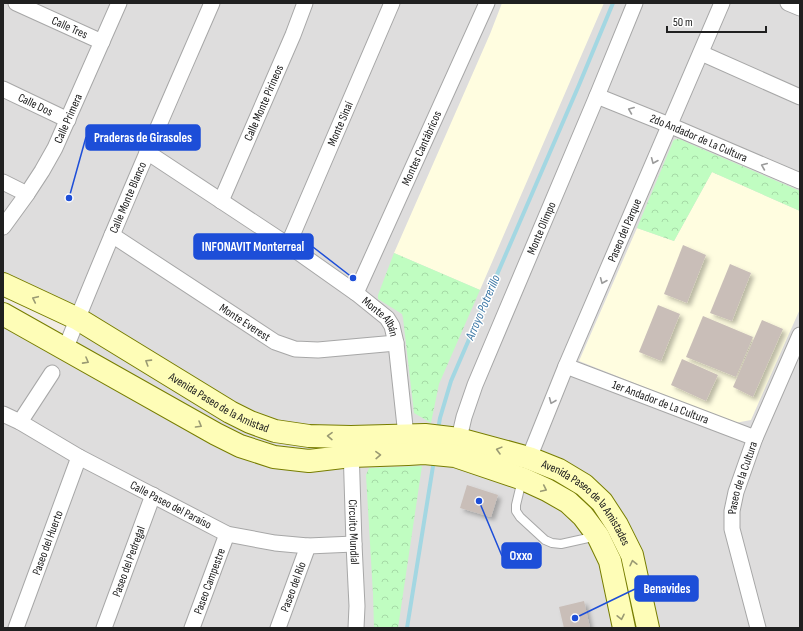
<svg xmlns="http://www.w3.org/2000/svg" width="803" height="631" font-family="'Sofia Sans Condensed',sans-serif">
  <defs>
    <pattern id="park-crowns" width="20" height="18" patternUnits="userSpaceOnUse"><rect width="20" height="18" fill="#c0fdc1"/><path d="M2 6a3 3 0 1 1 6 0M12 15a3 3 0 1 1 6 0" fill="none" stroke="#a5d9a6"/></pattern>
    <filter id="shadow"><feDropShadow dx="3.5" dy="3.5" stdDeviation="2" flood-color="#0004"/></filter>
  </defs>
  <rect width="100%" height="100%" fill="#f1ece5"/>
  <path fill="#dedddd" d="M3,3H800V628H3V327L69,361L86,317L3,275Z"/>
  <g fill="#fffde0">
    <path d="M502,3H604L480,290L394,253L490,34Z"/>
    <path d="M712,172L800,211V309L751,420L735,423L579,361L637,228L674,241Z"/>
  </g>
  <g fill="url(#park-crowns)">
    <path d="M676,139H680L688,143L800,191V211L712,172L674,241L637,228L672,144L673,141Z"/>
    <path d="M394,253L480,290L439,384L431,423L414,413L403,318L402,314L378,299V295Z"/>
    <path d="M422,466L398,628H374L373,594L366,475L369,468Z"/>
  </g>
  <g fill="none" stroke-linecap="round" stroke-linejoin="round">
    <g stroke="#a3d7e2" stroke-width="4">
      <path d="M438,430L440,418L451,381L579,85L613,3"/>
      <path d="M407,628L434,460"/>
    </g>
  </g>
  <g fill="#c9beb8" filter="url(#shadow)">
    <path d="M683,245L706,255L687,303L664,294Z"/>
    <path d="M730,264L751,273L732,321L710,313Z"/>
    <path d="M658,305L680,314L661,361L639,352Z"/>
    <path d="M703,316L753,337L736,377L686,357Z"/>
    <path d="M762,320L783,329L753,397L733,387Z"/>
    <path d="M682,359L718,375L706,401L671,385Z"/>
    <path d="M467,485L498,495L491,517L460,508Z"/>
    <path d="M584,601L590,628H564L559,607Z"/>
  </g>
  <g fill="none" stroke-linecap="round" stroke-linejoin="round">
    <defs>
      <path id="lane" d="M522,480L516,505V511L520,517L545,540L552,543L561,544L597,536"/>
      <g id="street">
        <path id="s1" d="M16,3L102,42"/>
        <path d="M788,3L800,8"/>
        <path d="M701,53L800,97"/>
        <path id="s2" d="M3,89L68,120"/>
        <path id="s3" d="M597,96L669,125L800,181"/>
        <path id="s4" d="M147,152L288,245L356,293L387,318L392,326L396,343L407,445"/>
        <path d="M3,182L27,194"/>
        <path id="s5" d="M221,201L293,35L305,3"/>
        <path id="s6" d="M3,227L27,194L42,171L55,148L119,3"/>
        <path id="s7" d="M112,235L275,342L295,349L318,350L396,343"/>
        <path id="s8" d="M288,245L392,3"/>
        <path id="s9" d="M356,293L487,3"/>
        <path id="s10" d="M65,350C111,233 162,118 212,3"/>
        <path id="s11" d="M566,366L755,438"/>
        <path id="s12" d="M3,414L20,422L79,457L227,534L275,543L308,546L354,544"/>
        <path d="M20,422L52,373"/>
        <path id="s13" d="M351,447L354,544L357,606L356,628"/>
        <path id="s14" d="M457,447L464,417L475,385L597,96L635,3"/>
        <path id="s15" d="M529,458L566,366L722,3"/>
        <path id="s16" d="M16,628L79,457"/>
        <path id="s17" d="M104,628L153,495"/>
        <path id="s18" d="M192,628L227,534"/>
        <path id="s19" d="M278,628L308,546"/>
        <path id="s20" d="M758,628L732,529V511L736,492L755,438L800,335"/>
      </g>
      <g id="secondary">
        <path id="s21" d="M3,284L78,319L230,412L250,422L275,431L309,436L351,437L425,435L459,439L529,458L559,470L584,485L602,502L617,525L632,555L648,628"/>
        <path d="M3,314L216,434L240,446L274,457L309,461L351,456L408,454L424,453L455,456L523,479L547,490L568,502L583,516L598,536L610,561L624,628"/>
      </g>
    </defs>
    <use href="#lane" stroke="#a7a7a7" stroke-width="10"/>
    <use href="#street" stroke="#a7a7a7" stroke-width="17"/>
    <use href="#secondary" stroke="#777d00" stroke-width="24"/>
    <use href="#lane" stroke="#fff" stroke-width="8"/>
    <use href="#street" stroke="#fff" stroke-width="15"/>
    <use href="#secondary" stroke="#fefdb7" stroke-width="22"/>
  </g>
  <defs><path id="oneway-chevron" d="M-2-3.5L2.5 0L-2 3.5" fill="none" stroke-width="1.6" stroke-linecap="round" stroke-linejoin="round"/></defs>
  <g stroke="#9b9b9b">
    <use href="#oneway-chevron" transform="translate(631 110) rotate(-158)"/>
    <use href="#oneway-chevron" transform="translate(654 161) rotate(113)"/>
    <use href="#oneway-chevron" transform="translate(764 166) rotate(-157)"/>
    <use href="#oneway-chevron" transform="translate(603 281) rotate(113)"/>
    <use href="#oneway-chevron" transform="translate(552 401) rotate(112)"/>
  </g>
  <g stroke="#9a9a73">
    <use href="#oneway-chevron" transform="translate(35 299) rotate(-155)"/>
    <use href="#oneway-chevron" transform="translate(86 361) rotate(29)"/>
    <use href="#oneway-chevron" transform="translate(148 362) rotate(-148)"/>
    <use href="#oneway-chevron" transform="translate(199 425) rotate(30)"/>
    <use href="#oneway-chevron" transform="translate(330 436) rotate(-179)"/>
    <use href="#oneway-chevron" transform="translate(499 450) rotate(-165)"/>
    <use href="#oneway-chevron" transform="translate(378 455) rotate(-2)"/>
    <use href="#oneway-chevron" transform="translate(544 489) rotate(25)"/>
    <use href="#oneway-chevron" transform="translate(633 563) rotate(-103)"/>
    <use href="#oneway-chevron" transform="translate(621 617) rotate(78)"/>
  </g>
  <g text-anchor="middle" stroke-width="3" stroke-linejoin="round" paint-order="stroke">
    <g font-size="12" fill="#202020" stroke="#fff">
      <text dy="4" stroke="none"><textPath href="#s1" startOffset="59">Calle Tres</textPath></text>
      <text dy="4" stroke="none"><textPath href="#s5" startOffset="107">Calle Monte Pirineos</textPath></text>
      <text dy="4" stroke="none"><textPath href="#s2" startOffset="36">Calle Dos</textPath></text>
      <text dy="4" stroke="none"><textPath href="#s6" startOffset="127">Calle Primera</textPath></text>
      <text dy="4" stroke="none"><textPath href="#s8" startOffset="132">Monte Sinaí</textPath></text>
      <text dy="4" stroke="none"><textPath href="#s3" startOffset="110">2do Andador de La Cultura</textPath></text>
      <text dy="4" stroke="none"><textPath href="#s9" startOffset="159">Montes Cantábricos</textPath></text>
      <text dy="4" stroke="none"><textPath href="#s10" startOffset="165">Calle Monte Blanco</textPath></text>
      <text dy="4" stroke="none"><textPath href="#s14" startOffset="235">Monte Olimpo</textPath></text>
      <text dy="4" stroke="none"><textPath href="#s15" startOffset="247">Paseo del Parque</textPath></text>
      <text dy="4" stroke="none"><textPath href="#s4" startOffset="287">Monte Albán</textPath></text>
      <text dy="4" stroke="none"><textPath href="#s7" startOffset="159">Monte Everest</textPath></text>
      <text dy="4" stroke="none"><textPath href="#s21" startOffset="247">Avenida Paseo de la Amistad</textPath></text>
      <text dy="4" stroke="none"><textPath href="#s11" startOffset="101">1er Andador de La Cultura</textPath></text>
      <text dy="4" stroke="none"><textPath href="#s20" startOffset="155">Paseo de la Cultura</textPath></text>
      <text dy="4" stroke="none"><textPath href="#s12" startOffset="191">Calle Paseo del Paraíso</textPath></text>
      <text dy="4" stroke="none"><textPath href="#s21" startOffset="642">Avenida Paseo de la Amistades</textPath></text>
      <text dy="4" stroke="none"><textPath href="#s13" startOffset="85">Circuito Mundial</textPath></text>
      <text dy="4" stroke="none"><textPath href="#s16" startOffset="91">Paseo del Huerto</textPath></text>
      <text dy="4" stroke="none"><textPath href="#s17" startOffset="71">Paseo del Pedregal</textPath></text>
      <text dy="4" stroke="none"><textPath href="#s18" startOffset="50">Paseo Campestre</textPath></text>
      <text dy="4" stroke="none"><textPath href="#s19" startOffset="44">Paseo del Río</textPath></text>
    </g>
    <g font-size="13" font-style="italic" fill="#3f79a6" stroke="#fff">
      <text transform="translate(482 307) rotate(-67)" y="5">Arroyo Potrerillo</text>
    </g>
  </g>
  <path fill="none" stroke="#1d4ed8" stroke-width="1.5" d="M69 198L86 137M353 278L313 247M479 501L502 556M575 618L635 589"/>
  <g fill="#1d4ed8" stroke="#fff" stroke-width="1.5">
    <circle cx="69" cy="198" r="4"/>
    <circle cx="353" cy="278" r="4"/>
    <circle cx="479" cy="501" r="4"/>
    <circle cx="575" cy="618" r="4"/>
  </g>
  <g fill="#1d4ed8" stroke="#1d4ed8" stroke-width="1.5">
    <rect x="86" y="125" width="114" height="25" rx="4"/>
    <rect x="194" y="234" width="119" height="25" rx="4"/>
    <rect x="502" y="543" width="39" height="25" rx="4"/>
    <rect x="635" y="576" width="63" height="25" rx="4"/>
  </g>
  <g font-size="13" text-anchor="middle" font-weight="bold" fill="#fff">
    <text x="143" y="142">Praderas de Girasoles</text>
    <text x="253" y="251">INFONAVIT Monterreal</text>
    <text x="521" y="560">Oxxo</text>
    <text x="667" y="593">Benavides</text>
  </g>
  <rect width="803" height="631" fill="none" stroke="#202020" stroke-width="8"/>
  <path d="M667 26v6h99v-6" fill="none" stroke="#202020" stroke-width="2"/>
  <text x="673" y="26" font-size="12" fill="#202020" stroke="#ffffff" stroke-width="3" paint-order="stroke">50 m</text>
</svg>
